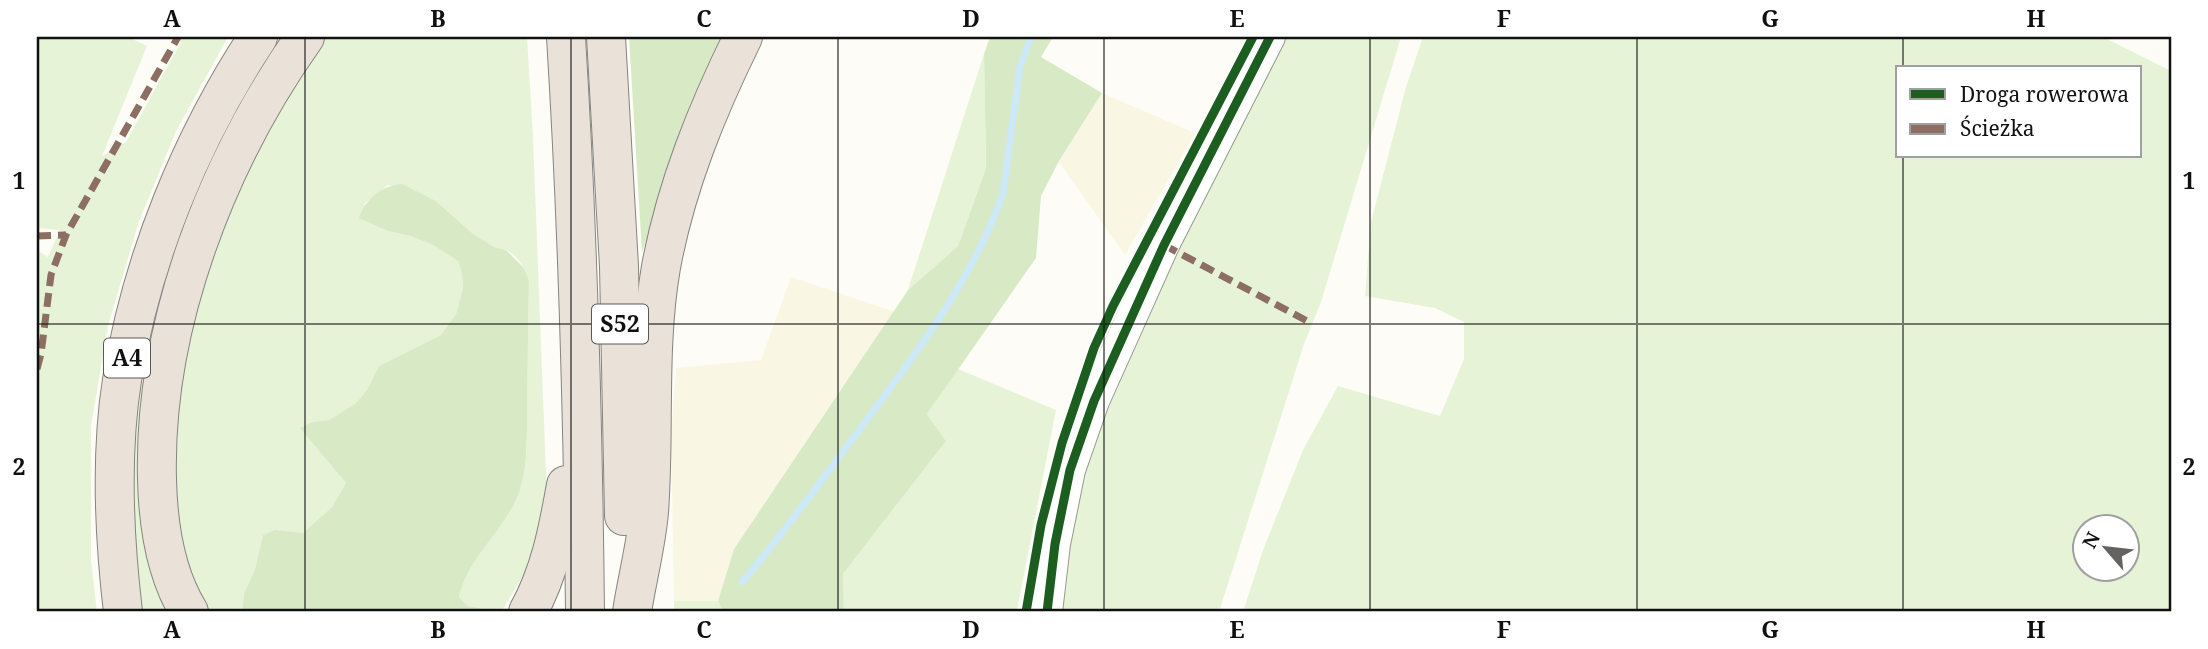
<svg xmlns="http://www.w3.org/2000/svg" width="2208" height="649" font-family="'Noto Serif',serif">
  <rect width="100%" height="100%" fill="#fdfcf7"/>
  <g fill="#f9f7e4">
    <path d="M1102,93L1195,133L1125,255L1059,162Z"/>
    <path d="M791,277L895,312L734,549L718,601H674L671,436L676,368L761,360Z"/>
  </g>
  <g fill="#e7f3d7" fill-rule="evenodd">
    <path d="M37,37H128L147,46L102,156L126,142L181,42L170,37H228L176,131L138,224L108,326L91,426V560L97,612H37V250L48,257L60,230L37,228Z"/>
    <path d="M274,37H287L154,344L138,448L141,517L172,612H133L132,406L185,200Z"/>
    <path d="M320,37H527L533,137L547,499L524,574L501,612H480V608L468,606L459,597C468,556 507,529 520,490C528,466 527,430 527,404C528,363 528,322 529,280L524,268L517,258L507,250L494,247L472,233L436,201L388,185L364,204L388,231L410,236L433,245L458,261L462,274L463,288L456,314L441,335L379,366L367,390L355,404L329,420L312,422L301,428L346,483L332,507L303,533L263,535L255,569L244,594L242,612H204L178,555L171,407L222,215Z"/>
    <path d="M1287,37H1401L1321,302L1304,344L1219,612H1057L1079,477L1158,279Z"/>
    <path d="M1423,37H2103L2171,71V612H1243L1263,550L1303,450L1338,386L1440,416L1464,359V322L1435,308L1365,296L1371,222L1406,87ZM1898,68H2140V156H1898ZM2086,526H2128V568H2086Z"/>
    <path d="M984,54L986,168L958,246L908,290Z"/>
    <path d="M958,369L1056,410L1017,610L1015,612H844L843,574L946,441L927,414Z"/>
    <path d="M674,601H718L723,612H674Z"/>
  </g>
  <g fill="#d8eac5">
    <path d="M629,37H725L642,252Z"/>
    <path d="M990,37H1053L1041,57L1102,93L1059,161L1041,196L1036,258L927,414L946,441L843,574L844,612H723L718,601L734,549L908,290L958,246L986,168L984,54Z"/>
    <path d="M402,184L436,201L472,233L494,247L506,250L524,268L529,280C528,321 528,363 527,404C527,430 528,466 520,490C507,529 468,556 459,597L468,606L480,608V612H242L244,594L255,569L263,535L275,530L303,533L332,507L346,483L300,428L312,422L329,420L355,404L367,390L379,366L441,335L456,314L463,288L462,274L458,261L433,245L410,236L388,231L359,218C366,198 381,186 402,184Z"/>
  </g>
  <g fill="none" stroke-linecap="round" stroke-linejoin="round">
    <path stroke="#cde8f7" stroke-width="7" d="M742,582C784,533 821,481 860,429C914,356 973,280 1003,193L1020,67L1031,37"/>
    <defs>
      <path id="tertiary" d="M1047,612L1055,544L1070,470L1094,401L1164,245L1270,37"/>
      <g id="motorway">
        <path d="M566,37C578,229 583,420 585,612"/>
        <path d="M606,37L619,266L624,516"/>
        <path d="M123,612C114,536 110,456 122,380C142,258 191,139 258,37"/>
        <path d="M189,612C165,573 158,525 157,479C153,326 217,161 305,37"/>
        <path d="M528,612C550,572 558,530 566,485"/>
        <path d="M632,612C637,579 646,546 649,512C655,431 647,348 661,267C676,186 707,110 743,37"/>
      </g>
    </defs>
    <use href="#tertiary" stroke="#979795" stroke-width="32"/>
    <use href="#motorway" stroke="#858482" stroke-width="40"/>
    <use href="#tertiary" stroke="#fffffe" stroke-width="30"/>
    <use href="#motorway" stroke="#eae1d8" stroke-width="38"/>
    <g stroke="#8d6e63" stroke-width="7" stroke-dasharray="14 7" stroke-linecap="butt">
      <path d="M37,236L66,235"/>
      <path d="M1164,245L1309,322"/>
      <path d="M37,369L41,354L51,275L66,235L178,37"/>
    </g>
    <defs>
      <g id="cycleway">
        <path d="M1026,612L1041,525L1062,443L1094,348L1113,306L1253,37"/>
        <path d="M1047,612L1055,544L1070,470L1094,401L1164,245L1270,37"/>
      </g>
    </defs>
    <use href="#cycleway" stroke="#fff" stroke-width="13"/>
    <use href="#cycleway" stroke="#1b5e20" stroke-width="9"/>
  </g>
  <path fill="none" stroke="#111" stroke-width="2" stroke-opacity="0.55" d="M305,37V612M571,37V612M838,37V612M1104,37V612M1370,37V612M1637,37V612M1903,37V68M1903,156V612M37,324H2171"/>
  <g text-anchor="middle" stroke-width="7" stroke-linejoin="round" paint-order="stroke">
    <g fill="#fff" stroke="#585858" stroke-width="2">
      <rect x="592" y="304.5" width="56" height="39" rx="5"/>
      <rect x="104" y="338.5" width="46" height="39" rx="5"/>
    </g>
    <g font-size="23" font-weight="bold" fill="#111">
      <text x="620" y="332">S52</text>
      <text x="127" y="366">A4</text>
    </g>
  </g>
  <rect width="2208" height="649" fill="none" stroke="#ffffff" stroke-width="77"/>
  <rect x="1896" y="66" width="245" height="91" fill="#ffffff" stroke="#a0a0a0" stroke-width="2"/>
  <rect x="1910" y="89" width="35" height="10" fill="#1b5e20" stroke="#a0a0a0" stroke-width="2"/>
  <text x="1960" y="102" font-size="21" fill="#111111">Droga rowerowa</text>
  <rect x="1910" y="124" width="35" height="10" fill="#8d6e63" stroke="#a0a0a0" stroke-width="2"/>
  <text x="1960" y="136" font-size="21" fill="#111111">Ścieżka</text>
  <g transform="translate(2106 548) rotate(298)"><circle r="33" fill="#ffffff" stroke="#a0a0a0" stroke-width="2"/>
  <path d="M0-5L12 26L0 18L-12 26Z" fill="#646362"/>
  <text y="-10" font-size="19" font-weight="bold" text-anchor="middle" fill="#111111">N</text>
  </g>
  <rect x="38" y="38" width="2132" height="572" fill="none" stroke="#111" stroke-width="2.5"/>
  <g font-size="23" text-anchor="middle" font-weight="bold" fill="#111">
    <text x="172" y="27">A</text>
    <text x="438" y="27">B</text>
    <text x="704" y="27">C</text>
    <text x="971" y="27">D</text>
    <text x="1237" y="27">E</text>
    <text x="1504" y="27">F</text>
    <text x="1770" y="27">G</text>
    <text x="2036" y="27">H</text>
    <text x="19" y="189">1</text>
    <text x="2189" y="189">1</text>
    <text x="19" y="475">2</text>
    <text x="2189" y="475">2</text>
    <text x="172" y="638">A</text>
    <text x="438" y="638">B</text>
    <text x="704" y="638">C</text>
    <text x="971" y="638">D</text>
    <text x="1237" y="638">E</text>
    <text x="1504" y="638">F</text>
    <text x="1770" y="638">G</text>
    <text x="2036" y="638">H</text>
  </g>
</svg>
